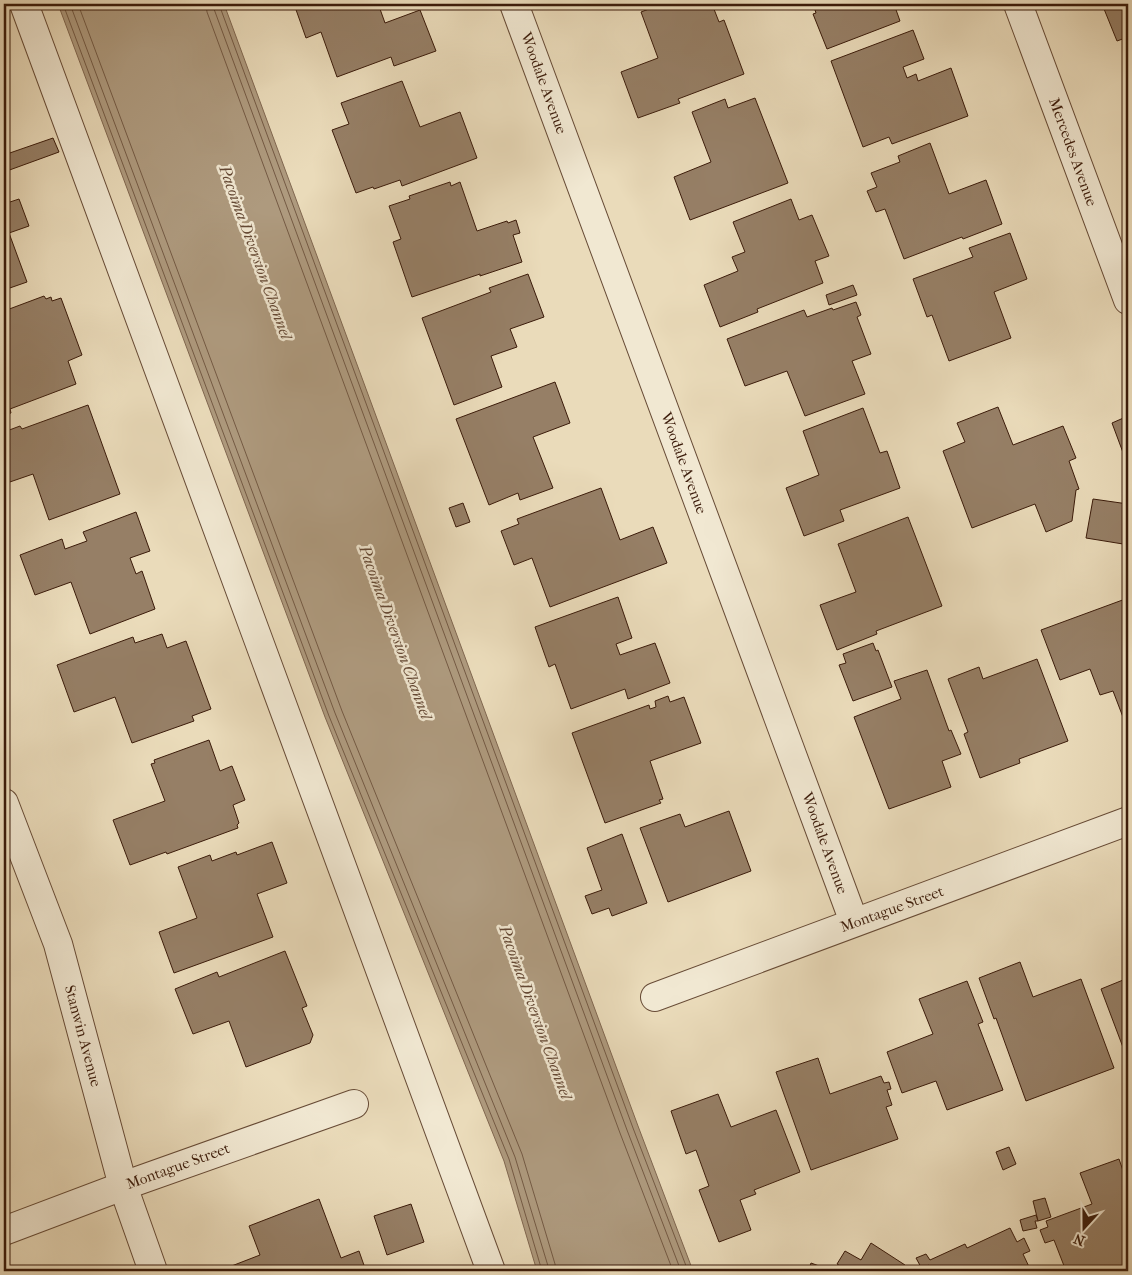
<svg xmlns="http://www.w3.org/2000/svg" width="1132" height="1275" font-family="'IM FELL French Canon',serif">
  <rect width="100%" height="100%" fill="#eadbba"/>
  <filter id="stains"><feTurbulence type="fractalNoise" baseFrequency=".004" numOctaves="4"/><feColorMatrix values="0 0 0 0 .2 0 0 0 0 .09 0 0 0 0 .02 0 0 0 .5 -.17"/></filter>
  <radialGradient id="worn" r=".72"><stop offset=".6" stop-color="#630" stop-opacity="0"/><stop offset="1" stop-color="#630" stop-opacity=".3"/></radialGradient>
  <path fill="#ae9a7e" stroke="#806750" d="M58,4H224L638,1126L693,1271H537L504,1161L325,717Z"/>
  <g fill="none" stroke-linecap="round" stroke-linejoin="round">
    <g stroke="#745a44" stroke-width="1">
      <path d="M63,4L329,716L509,1159L542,1271"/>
      <path d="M70,4L335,713L515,1157L548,1266V1271"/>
      <path d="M78,4L342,711L522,1154L555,1264L556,1271"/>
      <path d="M206,4L207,12L620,1133L673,1271"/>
      <path d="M214,4V9L627,1130L681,1271"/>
      <path d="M220,4V7L633,1128L688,1271"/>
    </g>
  </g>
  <g fill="#967f66" stroke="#3b1b0a">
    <path d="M294,4H381L382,9H380L385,23L420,10L436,51L394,66L391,57L337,77L321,32L306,38Z"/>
    <path d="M662,4H712L719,22L724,20L744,74L678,99L680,103L638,118L621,72L658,58L641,12Z"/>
    <path d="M813,4H894L900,21L827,49L813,14L816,13Z"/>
    <path d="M1102,4H1128V37L1117,41Z"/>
    <path d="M913,30L924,59L903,67L907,78L916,74L918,81L951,68L968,116L892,144L889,137L863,147L831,61Z"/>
    <path d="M402,81L420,127L460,112L477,158L402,186L400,180L374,189L373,187L356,193L332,130L349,124L341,103Z"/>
    <path d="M755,98L788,183L690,220L674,177L711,162L692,112L725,99L728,108Z"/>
    <path d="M53,138L59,152L4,172V155Z"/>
    <path d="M930,143L949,194L986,180L1002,224L963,239L962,237L904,259L885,209L876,212L867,191L877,187L871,173L900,162L898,156Z"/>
    <path d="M450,182L451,186L460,182L477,231L507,221L508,223L516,220L520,233L513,235L522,262L480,276V274L412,297L393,242L401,239L389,206L410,199L409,196Z"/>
    <path d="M19,199L29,226L9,233L27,282L4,290V204Z"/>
    <path d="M791,199L799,220L812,215L829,256L815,261L823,283L757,309L758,312L720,327L704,285L738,271L732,257L745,252L733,222Z"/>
    <path d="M1010,233L1027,279L994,292L1011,338L949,361L932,315L927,317L913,279L973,257L969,248Z"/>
    <path d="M528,274L544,317L510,329L517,347L491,356L502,387L454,405L422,318L491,292L489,288Z"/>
    <path d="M853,285L857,295L829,305L826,295Z"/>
    <path d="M44,296L46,299L51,297L52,301L61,298L82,355L68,361L76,384L10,409L11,413L4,415V345L6,344L4,339V311Z"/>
    <path d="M856,302L861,315L857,317L871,354L852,361L865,394L805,416L787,371L745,386L727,339L804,310L807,317L832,308L833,310Z"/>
    <path d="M555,382L570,423L533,437L553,488L520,500L518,493L489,505L456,419Z"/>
    <path d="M88,405L120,494L49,520L33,474L4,484V432L20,426L22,429Z"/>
    <path d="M998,407L1013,445L1063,426L1076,458L1069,461L1079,489L1076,490L1072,521L1046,532L1035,504L972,528L943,451L965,442L957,423Z"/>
    <path d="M863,408L880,453L887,451L900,488L840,510L844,521L804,536L786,488L819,475L803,431Z"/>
    <path d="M1128,416V466L1112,423Z"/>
    <path d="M601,488L620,540L653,527L667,563L550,607L532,558L514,565L501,531L519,524L517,519Z"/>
    <path d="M1093,499L1128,504V513L1123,544L1086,538Z"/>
    <path d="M463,503L470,522L456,527L449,508Z"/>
    <path d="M136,512L150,551L130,558L136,574L142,571L155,609L90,634L71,582L35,595L20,555L62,539L65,549L87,541L83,532Z"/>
    <path d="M908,517L942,606L876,631L877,634L837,650L820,605L856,592L838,544Z"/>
    <path d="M618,597L632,638L616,644L620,655L655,643L670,683L628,699L625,689L571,709L555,664L549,667L535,627Z"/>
    <path d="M1128,598V724L1126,725L1113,691L1100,695L1090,669L1060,680L1041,630Z"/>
    <path d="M162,634L167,648L186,641L211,709L192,716L194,721L132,743L115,697L74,712L57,665L133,637L135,643Z"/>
    <path d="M873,643L876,651L878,650L892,687L853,701L839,665L846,663L843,654Z"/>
    <path d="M1037,659L1068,741L1019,759L1020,763L980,778L964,734L968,732L948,679L979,667L983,679Z"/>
    <path d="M927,670L949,731L951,730L961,754L942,761L951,787L889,809L854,717L901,699L894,681Z"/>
    <path d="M668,696L670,702L684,697L701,743L650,761L663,799L659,800L661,803L605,823L572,733L649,705L650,709L656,707L655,701Z"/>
    <path d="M209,740L220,771L232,766L245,800L233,805L239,823L237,825L238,828L167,854L166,852L130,865L113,820L165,801L151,764L155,763L154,760Z"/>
    <path d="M729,811L751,871L668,902L640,828L680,814L685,827Z"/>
    <path d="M622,834L647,903L612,916L609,908L592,914L585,896L602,890L587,848Z"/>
    <path d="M272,842L287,883L257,894L273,937L174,973L159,932L197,918L178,867L210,855L212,861L236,852L237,855Z"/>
    <path d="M285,951L307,1006L302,1008L313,1035L310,1043L246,1067L229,1021L193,1034L175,989L217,972L219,977Z"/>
    <path d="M1020,962L1033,997L1081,979L1114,1068L1026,1101L996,1018L994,1019L979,978Z"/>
    <path d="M1128,978V1048L1124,1050L1101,989Z"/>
    <path d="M967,981L983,1022L978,1024L1003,1090L947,1110L936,1081L902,1093L887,1052L933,1034L919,999Z"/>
    <path d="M818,1058L830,1094L881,1076L884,1083L889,1082L891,1089L887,1090L892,1105L886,1107L898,1139L811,1170L776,1072Z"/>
    <path d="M718,1094L731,1127L776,1110L800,1172L754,1190L756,1194L740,1200L751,1230L719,1242L699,1190L709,1186L696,1150L686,1154L671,1111Z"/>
    <path d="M1009,1147L1016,1164L1003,1170L996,1152Z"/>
    <path d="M1119,1159L1128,1185V1271H1066L1054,1240L1045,1243L1040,1230L1048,1227L1046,1221L1092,1204L1080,1173Z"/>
    <path d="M1045,1198L1051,1217L1038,1221L1033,1201Z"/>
    <path d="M319,1199L341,1258L359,1251L366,1271H231L229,1267L260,1255L249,1226Z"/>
    <path d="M411,1204L424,1242L387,1255L374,1216Z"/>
    <path d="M1036,1215L1038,1221H1035L1037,1228L1023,1231L1020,1220Z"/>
    <path d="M1010,1228L1017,1242L1024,1238L1030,1251L1023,1254L1031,1271H928L932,1270L929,1265L922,1269L916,1258L926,1254L930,1260L965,1244L967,1248Z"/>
    <path d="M871,1243L905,1265L902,1271H849L837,1264L845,1251L861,1260Z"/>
    <path d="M811,1263L830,1270V1271H808Z"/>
  </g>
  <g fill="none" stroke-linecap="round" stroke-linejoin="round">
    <defs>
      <g id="minor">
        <path d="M24,4L491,1271"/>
        <path d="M514,4L854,922"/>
        <path d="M1018,4L1128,300"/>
        <path d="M4,803L58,944L123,1186L153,1271"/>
        <path d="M655,997L1128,821"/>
        <path d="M4,1231L123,1186L354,1104"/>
      </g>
    </defs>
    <use href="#minor" stroke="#674b36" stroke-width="30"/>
    <use href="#minor" stroke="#f1e8d2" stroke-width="28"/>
  </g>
  <g text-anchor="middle" stroke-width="5" stroke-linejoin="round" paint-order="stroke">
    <g font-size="15" fill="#3b1b0a" stroke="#f1e8d2">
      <text transform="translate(544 83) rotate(70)" y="5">Woodale Avenue</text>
      <text transform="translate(1073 152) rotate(70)" y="5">Mercedes Avenue</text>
      <text transform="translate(684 463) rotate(70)" y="5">Woodale Avenue</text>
      <text transform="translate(825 843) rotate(70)" y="5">Woodale Avenue</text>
      <text transform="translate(892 909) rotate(-20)" y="5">Montague Street</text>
      <text transform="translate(83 1036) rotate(75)" y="5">Stanwin Avenue</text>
      <text transform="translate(178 1166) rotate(-20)" y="5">Montague Street</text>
    </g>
    <g font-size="16" font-style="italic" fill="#634733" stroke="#f1e8d2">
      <text transform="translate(256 252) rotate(70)" y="6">Pacoima Diversion Channel</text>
      <text transform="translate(396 632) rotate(70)" y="6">Pacoima Diversion Channel</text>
      <text transform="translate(536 1012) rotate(70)" y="6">Pacoima Diversion Channel</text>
    </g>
  </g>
  <rect width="1132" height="1275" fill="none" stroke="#eadbba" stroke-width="20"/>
  <rect x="5" y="5" width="1122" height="1265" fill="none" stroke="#3b1b0a" stroke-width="2.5"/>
  <rect x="10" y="10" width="1112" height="1255" fill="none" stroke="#3b1b0a"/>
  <g transform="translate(1084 1228) rotate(201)" stroke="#f1e8d2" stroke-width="4" paint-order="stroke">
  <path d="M0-4L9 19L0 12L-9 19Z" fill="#3b1b0a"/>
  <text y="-8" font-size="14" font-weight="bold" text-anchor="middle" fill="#3b1b0a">N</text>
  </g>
  <rect width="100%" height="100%" filter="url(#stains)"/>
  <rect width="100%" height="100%" fill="url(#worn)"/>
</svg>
